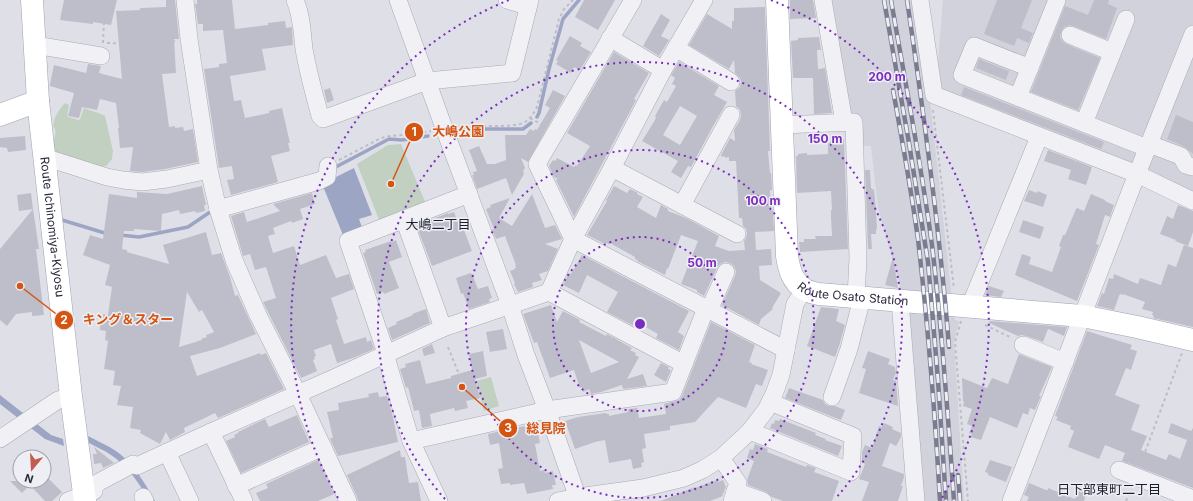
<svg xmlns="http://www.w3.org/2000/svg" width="1193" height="501" font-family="Inter,'Noto Sans JP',sans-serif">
  <rect width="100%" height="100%" fill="#dfe0e7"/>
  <g fill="#d1d2db">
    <path d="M827,0H915L927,72L952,299L903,296L878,208L871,146H862L846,118Z"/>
    <path d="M943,0H1193V195L942,93L937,74Z"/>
    <path d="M906,308L954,310L955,320L959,321L954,342L964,501H922Z"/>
  </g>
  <g fill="#c1d0c1">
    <path d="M65,103L69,105L67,116L68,117L79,120L80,119L84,108C91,111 98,112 105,116L113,151L112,159L106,166L94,168L57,155C56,151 53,146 54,142C54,135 58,132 53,126C55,115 58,111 65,103Z"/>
    <path d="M401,144L426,204L380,222L357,164L388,145Z"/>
    <path d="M491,377L499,406L484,411L476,381Z"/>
  </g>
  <g fill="#9da5c4">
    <path d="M354,168L372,215L359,219L362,227L343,235L322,184Z"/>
    <path d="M0,395L51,435L63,439L64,446L45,439L0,404Z"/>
    <path d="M88,436C97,441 107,445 116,451C133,463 145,483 155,501H149C140,484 128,466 111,455C104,450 96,447 89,443Z"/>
  </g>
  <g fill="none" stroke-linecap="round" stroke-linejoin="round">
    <g stroke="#9da5c4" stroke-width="3.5">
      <path d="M537,117L539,113L549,69L563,19L579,0"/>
      <path d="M456,130L466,129H523L531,123"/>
      <path d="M332,169L389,139L402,140L428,136"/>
      <path d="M62,220L108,234"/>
      <path d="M120,235L139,237L188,227L213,210"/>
    </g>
  </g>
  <g fill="#bdbec9" fill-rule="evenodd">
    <path d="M64,0H117L111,25L93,22V24L60,20Z"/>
    <path d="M166,0H175L179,39H174L176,73L162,74L169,127L175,126V128L183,127L184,131L193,129L198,162L165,169L142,172L130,171L133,147L120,148L118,128H119L116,103L100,99L97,110L82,107L79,118L68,116L74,93L50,86V84L54,65L86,73L88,64L101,66L99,73L122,79L116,11L140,10V8L166,7Z"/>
    <path d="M197,0H232L235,29L268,25V23L285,21L286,28L292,27L293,45L262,49L266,70L230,76L234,101L241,100L245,118L269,113V111L282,108L290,143H288L290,151L271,156L278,182L231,195L227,180L234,179L232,166L219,168L204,69L219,67V64L227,63L223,30L203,31V24H198L195,4H197Z"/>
    <path d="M584,0H615L598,30L575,17Z"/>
    <path d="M790,0H813L816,18L790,19Z"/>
    <path d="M997,0H1032L1021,28L1033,33L1029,43L1017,38L1014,46L984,34Z"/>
    <path d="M1094,0H1109L1108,4L1117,8L1106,39L1073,26L1069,25L1064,27L1061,32L1060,37L1062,41L1066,44L1100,58L1078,110L1031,92L1065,6L1088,15Z"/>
    <path d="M765,7L770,151H768L770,173H771L772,190H770L771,211L773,210L774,231L755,232L756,250L771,249L772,265L759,266L760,280L781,293L772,308L773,309L761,319L759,325L722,305L735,276L736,271L734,266L730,263L725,262L720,264L717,268L704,296L697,292V290L681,284L698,241L681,235L668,269L667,268L665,275L637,261L638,260L635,259V257L610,243L609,244L606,243L605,244L587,235L607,201L606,200L614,186L627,193L630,189L638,193L637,194L643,197L637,207L656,218L661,205L668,209V211L686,218L719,236L715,246L729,251L745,250L744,241L746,238L747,233L746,229L743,226L742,218H739L736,161H729V157L725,158V156L722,157L721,155L730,138L735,141L734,130L740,120L741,115L740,110L736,106L735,91L740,87L741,82L740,78L735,73L734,60L729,69L689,45L707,14L732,29V21H734V8Z"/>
    <path d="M661,14L670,20L661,36L669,40L659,56L643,46Z"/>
    <path d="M570,36L582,43L580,46L591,52L580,70L574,67L571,73L556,64L558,61L556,60Z"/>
    <path d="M819,37L821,50H817L818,69L825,68L832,113L814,114L813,78H793L791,41L798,40V38Z"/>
    <path d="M614,52L649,73L634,99L636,100L574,217L556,180L558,179L554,177L549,166L553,160L555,161L557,158L574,167L576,165L577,166L590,146L567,133Z"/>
    <path d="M979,59L1009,71L1006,80L976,68Z"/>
    <path d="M679,62L719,86L714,95L727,102L712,128L691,167L688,166L681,178L671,172L678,161L642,141L655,120L656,117L655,116L664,100L667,102L676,86L672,84L675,78L671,75ZM680,106L697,116L680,145L663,135Z"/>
    <path d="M964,87L1104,142L1101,149L961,95Z"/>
    <path d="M330,88L334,100L327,103L324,90Z"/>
    <path d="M553,90L565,96L528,162L521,158L525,168L523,171L524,174L512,195L506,178L477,189L472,175H474L473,172L477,171L469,150L479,146L487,164H495L506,160L505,135H526L530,129L534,131L535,129L537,130L550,108L545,105Z"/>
    <path d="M1176,115L1193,122V154L1185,147L1167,139Z"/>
    <path d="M25,136L26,150L8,152L7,148L0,147V138Z"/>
    <path d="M837,139H844L848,249L800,252L799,242H804V239H816L815,236H832L831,217V210H832L831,191L797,193L796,156H798V154L807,153V155L828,154V143H830V141H837Z"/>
    <path d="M1048,150L1092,167L1086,185L1068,179L1071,170L1044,161Z"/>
    <path d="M865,170H870L871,188L874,190L875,198L877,229H876V234H871L872,249H868Z"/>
    <path d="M202,186L206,205H204L205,211L196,213L195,211L180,214L179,210L162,214L161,231L134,229V231H124L122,249L127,250V252L169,264L163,245L206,232L212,255L221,253L230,277L235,296L238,295L256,334L220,348L190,356L197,376L260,353L261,355L266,353L284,389L218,418L215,413L184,428L185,432L170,440L166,432L160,444L140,433L141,430L130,428L133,407L117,405L121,386L113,385L115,371L104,369L108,341L105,340L106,331L100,330V323L103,314L108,315L112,287L105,285L110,265L83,255L90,235L103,239L109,194L137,198V192L167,194ZM187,292L199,312L202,310L214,332L206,335L207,337L201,339L202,340L179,347Z"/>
    <path d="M1029,190L1037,193L1038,191L1047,195L1043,207L1024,201Z"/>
    <path d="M31,193L33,209L19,211L17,195Z"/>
    <path d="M312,193L315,204L300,209L303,219L292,223L291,221L273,228L275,234L268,236L273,253L294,246L300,265L326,255L336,278L349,274L354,289L331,298L338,319L336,320L344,344L366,337L367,342L371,340L374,349L353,358L337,363L331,344L314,350L316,356L314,357L315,359L313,360L317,371L301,378L263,302L276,298L266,267L255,270L250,254L243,256L231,216L244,212L247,222L280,211L273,204Z"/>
    <path d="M532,194L545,228L555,225L562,239L545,244L558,249L548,271L539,274L542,280L532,283L533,287L518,292L514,284L515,283L510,271L515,269L514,268H516L515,265H516L505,236L496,239L492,229H494L486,209L491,207L490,205L510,198L499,218L512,226Z"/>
    <path d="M1091,194L1105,200V201L1114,205L1110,217L1105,215L1096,244L1099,245L1077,301L1015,275L1022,254L1031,257L1029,264L1052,272L1061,247L1059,246L1063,235H1065L1076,209L1077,208L1084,211Z"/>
    <path d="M1178,205L1193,211V232L1188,246L1175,241L1176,240L1160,234L1167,216L1173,219Z"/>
    <path d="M33,209L39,249H36L44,315L32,316V312L16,314L7,326L0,320V249Z"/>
    <path d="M454,212L458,223L464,220L467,229L464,230L472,251L432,266L417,227L420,225V224L448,213V214Z"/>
    <path d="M1023,220L1044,227L1040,239L1019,232Z"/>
    <path d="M396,240L402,257L389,262L399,288L384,294L383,292L377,294L363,253L366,252L365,250L391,241L392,242Z"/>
    <path d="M1184,245L1193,248V327L1153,318L1154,316L1152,315L1153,312L1142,309L1145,302L1123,294V295L1120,294L1119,296L1114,310L1097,306L1102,293L1104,294L1109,278L1113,279L1114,274L1138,284L1140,278L1161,285L1168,264L1176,267Z"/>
    <path d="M582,255L689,311L678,332L684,336L679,350L656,338L658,334L640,324L638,328L607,312L618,292L587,275L579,293L563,285L569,273L571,274Z"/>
    <path d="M893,257L898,288L885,285Z"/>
    <path d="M471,273V274H472L478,289L488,286L492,298L489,299L490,302L469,309L463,293L461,294L456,278Z"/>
    <path d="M989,286L1004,291L1001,297L985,295Z"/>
    <path d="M551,305L557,322L563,311L580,320L579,322L606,336L607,334L632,348L630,350L636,353L635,355L639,357L627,379L643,374L647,386L623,389L622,385L601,392L591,394L589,389L583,392L582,387L580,388L574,370L550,378L537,342L534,343L523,314ZM579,340L619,362L591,373Z"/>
    <path d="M821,307L839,309L836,321L845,325L839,346L835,357L807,346Z"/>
    <path d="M426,309L430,323L392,340L388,328L397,324L396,322L413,315L412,314Z"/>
    <path d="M990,321L1067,327L1064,336L1048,329L1043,342L1026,336L1022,335L1018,336L989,323Z"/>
    <path d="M711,322L755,345L749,362L752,363L751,364L768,370L762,386L756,384L746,408L718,397L695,422L670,426V430L644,434L646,448L642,449L644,462L641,463L642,467L633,469L631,459L609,463L605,440L595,442L575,449L565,421L578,417L606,413L607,414H609V416L628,412V409L637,408L639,418L666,414L664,404L679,400L682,396Z"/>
    <path d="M503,329L507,349L490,352L486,332Z"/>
    <path d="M1087,331L1132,345L1130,349L1137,351L1131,370L1126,368L1115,395L1140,405L1131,430L1147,436L1141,450L1166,460L1169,454L1180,459L1187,440L1168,433L1171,423L1191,431L1193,428V488L1122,461L1125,453L1105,445L1099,459L1068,447L1074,431L1070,429L1071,426L1056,420L1058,417L1055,416Z"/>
    <path d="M432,344L435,353L424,356L422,349Z"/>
    <path d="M483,351L487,376L475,379L480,398L466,401L468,408L455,411L454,408L430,414L432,426L422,428L419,410L414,411L408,387L406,388L400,369L406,367L405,364L420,360L426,384L451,378V376L472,370L469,354Z"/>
    <path d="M868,351L890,359L888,364L895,367L896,373L893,380L896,381L898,406L859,393L866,369L862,368Z"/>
    <path d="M1019,354L1052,367L1039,396H1041L1035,410L1030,408L1028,415L1023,413L1017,428L990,417L981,440L970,437L972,434L969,433L972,426L967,424L972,409L963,406L964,402L963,401L962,378L987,388L992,378L1008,384Z"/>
    <path d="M661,363L669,367L668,369L671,370L666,382L654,375Z"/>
    <path d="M789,388L823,400L825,404L828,406H835L845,410L841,420L785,398Z"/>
    <path d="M378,392L379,397L387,396L393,417L398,442L338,456L331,441L330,438H333L327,412L339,410L338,403L369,397L368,394Z"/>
    <path d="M297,415L309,442L241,473L226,441L235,437L234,435L238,433V432L265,419L269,427Z"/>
    <path d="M780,419L816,433L815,435L826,439L825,440L842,446L838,456L770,428L772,423L774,424L775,420L779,421Z"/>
    <path d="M884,423L893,427L892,429L901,433V437L896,446L890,443L882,466L904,474V477L901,486H903L898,501H862L869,482L859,479L865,464L862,462V452L865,445L872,448L879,426L882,427Z"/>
    <path d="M534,425L536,434H538L540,443L535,444L540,471L544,470L545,473L553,471L556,485H552L553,489L527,494L524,483L510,485V483L501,484L498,469L503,468L499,443L490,445L488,434L524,426V427Z"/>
    <path d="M755,444L768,449L767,452L806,467L807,465L816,468L814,472L839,481L832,501H783L772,497L766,492L748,485L747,480L754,461L747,458L750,449L753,450Z"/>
    <path d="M94,447L113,462L114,463L103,468L101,463L94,464L93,454H97Z"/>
    <path d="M400,450L401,457H405L409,483L418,482L421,501H358L357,497L347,475Z"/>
    <path d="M318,460L334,494L332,495L318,501H260L256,493L268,488L266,484Z"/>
    <path d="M990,460L1012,467L1006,482L988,475V473L985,472Z"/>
    <path d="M44,477H47L62,492L52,501H45L30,485L22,493L10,481H44Z"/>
    <path d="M717,480L718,482L723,480L726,487L725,489L724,493L722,494L723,496L710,501H661L695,487V488Z"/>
    <path d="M1029,483L1046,490H1048V488L1075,499L1079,488L1087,491L1084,501H1027L1029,497L1024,495Z"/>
  </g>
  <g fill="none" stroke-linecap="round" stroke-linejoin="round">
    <defs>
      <g id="minor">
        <path d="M185,0L189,39L209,170L218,209L234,260L258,315L298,394L348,501"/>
        <path d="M295,0C302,16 302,32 304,49C308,72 314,94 320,116L323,119L427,81L512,73L530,0"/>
        <path d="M398,0L444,128L510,305L526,355L547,410L579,501"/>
        <path d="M507,0L528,6"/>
        <path d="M633,0L537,164L573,239L786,350"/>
        <path d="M823,0L844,122"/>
        <path d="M920,0L934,95L1137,174L1193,201"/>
        <path d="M1070,35L1112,52"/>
        <path d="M610,38L663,70"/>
        <path d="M35,45L101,56"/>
        <path d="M676,48L731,82"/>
        <path d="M1030,68L974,46L962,75L1147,148"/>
        <path d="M1018,97L1057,0"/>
        <path d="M1084,123L1126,19"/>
        <path d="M782,125L854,122L858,258L856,297"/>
        <path d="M1149,144L1181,156L1186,165L1193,167"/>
        <path d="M44,157L107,177L123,180L142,182L167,179L209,170"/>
        <path d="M612,168L663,70L704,0"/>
        <path d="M682,205L731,115"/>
        <path d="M218,209L319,181L327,177L328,166"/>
        <path d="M404,219L443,328"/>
        <path d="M549,292L573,239L612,168L737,234"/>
        <path d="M900,301L916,501"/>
        <path d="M970,306L1039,137"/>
        <path d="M709,310L726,272"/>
        <path d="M1023,345L1065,362"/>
        <path d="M386,353L348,241L469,194"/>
        <path d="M385,354L411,441L439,501"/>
        <path d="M832,397L849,349L862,298"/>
        <path d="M750,431L851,472L853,436L770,402"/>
        <path d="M211,432L244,501"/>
        <path d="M0,439L58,400L71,396"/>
        <path d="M411,441L547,410L673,392L706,308"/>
        <path d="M167,452L190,501"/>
        <path d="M721,458L738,483L732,501"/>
        <path d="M1119,470L1193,499"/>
        <path d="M236,486L323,447"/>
        <path d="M735,491L763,501"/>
        <path d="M84,494L99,482L133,464L137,466L211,432L334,378L443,328L549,292L684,364"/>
        <path d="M143,497L145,501"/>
        <path d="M68,501L94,491"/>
        <path d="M558,501L578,497L643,488L684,478L702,470L721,458L750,431L766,410L774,394L781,375L795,304L804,290"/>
        <path d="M1011,501L1137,174L1193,34"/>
      </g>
      <g id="major">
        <path id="s1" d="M32,0L38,101L71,396L85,501"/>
        <path id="s2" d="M777,0L787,256C789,269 792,281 804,289C808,292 814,293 819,294L1082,316L1137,327L1193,340"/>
        <path d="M0,115L38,101"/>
      </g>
    </defs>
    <use href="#minor" stroke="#a8aab4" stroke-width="18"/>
    <use href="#major" stroke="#9fa1b1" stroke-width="23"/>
    <g stroke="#bdbec5" stroke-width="2" stroke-dasharray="3 3" stroke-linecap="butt">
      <path d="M103,43L105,0"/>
      <path d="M107,43L144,44L175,41"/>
      <path d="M933,110L954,289"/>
      <path d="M530,118L543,125"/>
      <path d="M459,127C475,124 514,129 525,122C531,118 534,113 537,107L559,19L564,9L573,0"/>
      <path d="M339,160L381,138L390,136L416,134L431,131"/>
      <path d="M961,321L955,342L968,501"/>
      <path d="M985,325L1012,338"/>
      <path d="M448,347L458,372"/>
      <path d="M1141,463L1182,353"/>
      <path d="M1126,501L1131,490"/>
    </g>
    <use href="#minor" stroke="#f1f1f5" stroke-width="17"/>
    <use href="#major" stroke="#fff" stroke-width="22"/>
    <defs>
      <g id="rail">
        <path d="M884,0L909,143L928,262L938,380L946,501"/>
        <path d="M891,0C905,81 921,163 932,245C942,330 948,415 954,501"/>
        <path d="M907,0C924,115 940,231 949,347"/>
        <path d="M893,90C902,139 911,189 918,239C928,326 935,414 940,501"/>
        <path d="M958,475L960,501"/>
      </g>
    </defs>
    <use href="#rail" stroke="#7a7c8f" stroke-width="4.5"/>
    <use href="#rail" stroke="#eeeff4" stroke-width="3" stroke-dasharray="9" stroke-linecap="butt"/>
  </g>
  <g fill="none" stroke="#7b2cbf" stroke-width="2" stroke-dasharray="2 4">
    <circle cx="640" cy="324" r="87"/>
    <circle cx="640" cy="324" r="174"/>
    <path d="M445 499A262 262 0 1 1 835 499"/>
    <path d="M338 498A349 349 0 0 1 509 0M771 0A349 349 0 0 1 942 498"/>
  </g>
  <g text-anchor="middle" stroke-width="3" stroke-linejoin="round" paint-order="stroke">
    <g font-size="12" fill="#292b3c" stroke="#eeeff4">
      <text dy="4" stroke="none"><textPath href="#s1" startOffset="228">Route Ichinomiya-Kiyosu</textPath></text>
      <text dy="4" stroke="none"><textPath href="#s2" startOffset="344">Route Osato Station</textPath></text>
    </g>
    <g font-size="13" fill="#1b1c2d" stroke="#eeeff4">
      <text x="438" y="229">大嶋二丁目</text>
      <text x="1109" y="494">日下部東町二丁目</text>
    </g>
  </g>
  <circle cx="640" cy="324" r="6" fill="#7b2cbf" stroke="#eeeff4" stroke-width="2"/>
  <g font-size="12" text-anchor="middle" font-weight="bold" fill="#7b2cbf" stroke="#eeeff4" stroke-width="3" stroke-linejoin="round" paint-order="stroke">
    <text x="887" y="81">200 m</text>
    <text x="825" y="143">150 m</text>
    <text x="763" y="205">100 m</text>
    <text x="702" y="267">50 m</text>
  </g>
  <path fill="none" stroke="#d55411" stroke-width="1.5" d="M391 184L414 132M20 286L64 320M462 387L508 428"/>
  <g fill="#d55411" stroke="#eeeff4" stroke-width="1.5">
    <circle cx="391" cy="184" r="4"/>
    <circle cx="20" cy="286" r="4"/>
    <circle cx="462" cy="387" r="4"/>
    <circle cx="414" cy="132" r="10"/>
    <circle cx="64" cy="320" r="10"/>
    <circle cx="508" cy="428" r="10"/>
  </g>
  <g font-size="12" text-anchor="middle" font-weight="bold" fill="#fff">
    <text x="414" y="136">1</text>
    <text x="64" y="324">2</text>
    <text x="508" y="432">3</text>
  </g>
  <g font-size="13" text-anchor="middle" font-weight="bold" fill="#d55411" stroke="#eeeff4" stroke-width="3" stroke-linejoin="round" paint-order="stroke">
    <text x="458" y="136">大嶋公園</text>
    <text x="128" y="324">キング＆スター</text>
    <text x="546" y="433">総見院</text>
  </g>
  <g transform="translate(32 469) rotate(198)"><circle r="19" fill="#eeeff4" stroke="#9fa1aa"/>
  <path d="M0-3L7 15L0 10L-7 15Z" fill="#c15d4e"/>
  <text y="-6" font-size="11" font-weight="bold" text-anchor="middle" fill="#292b3c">N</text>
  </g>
</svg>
